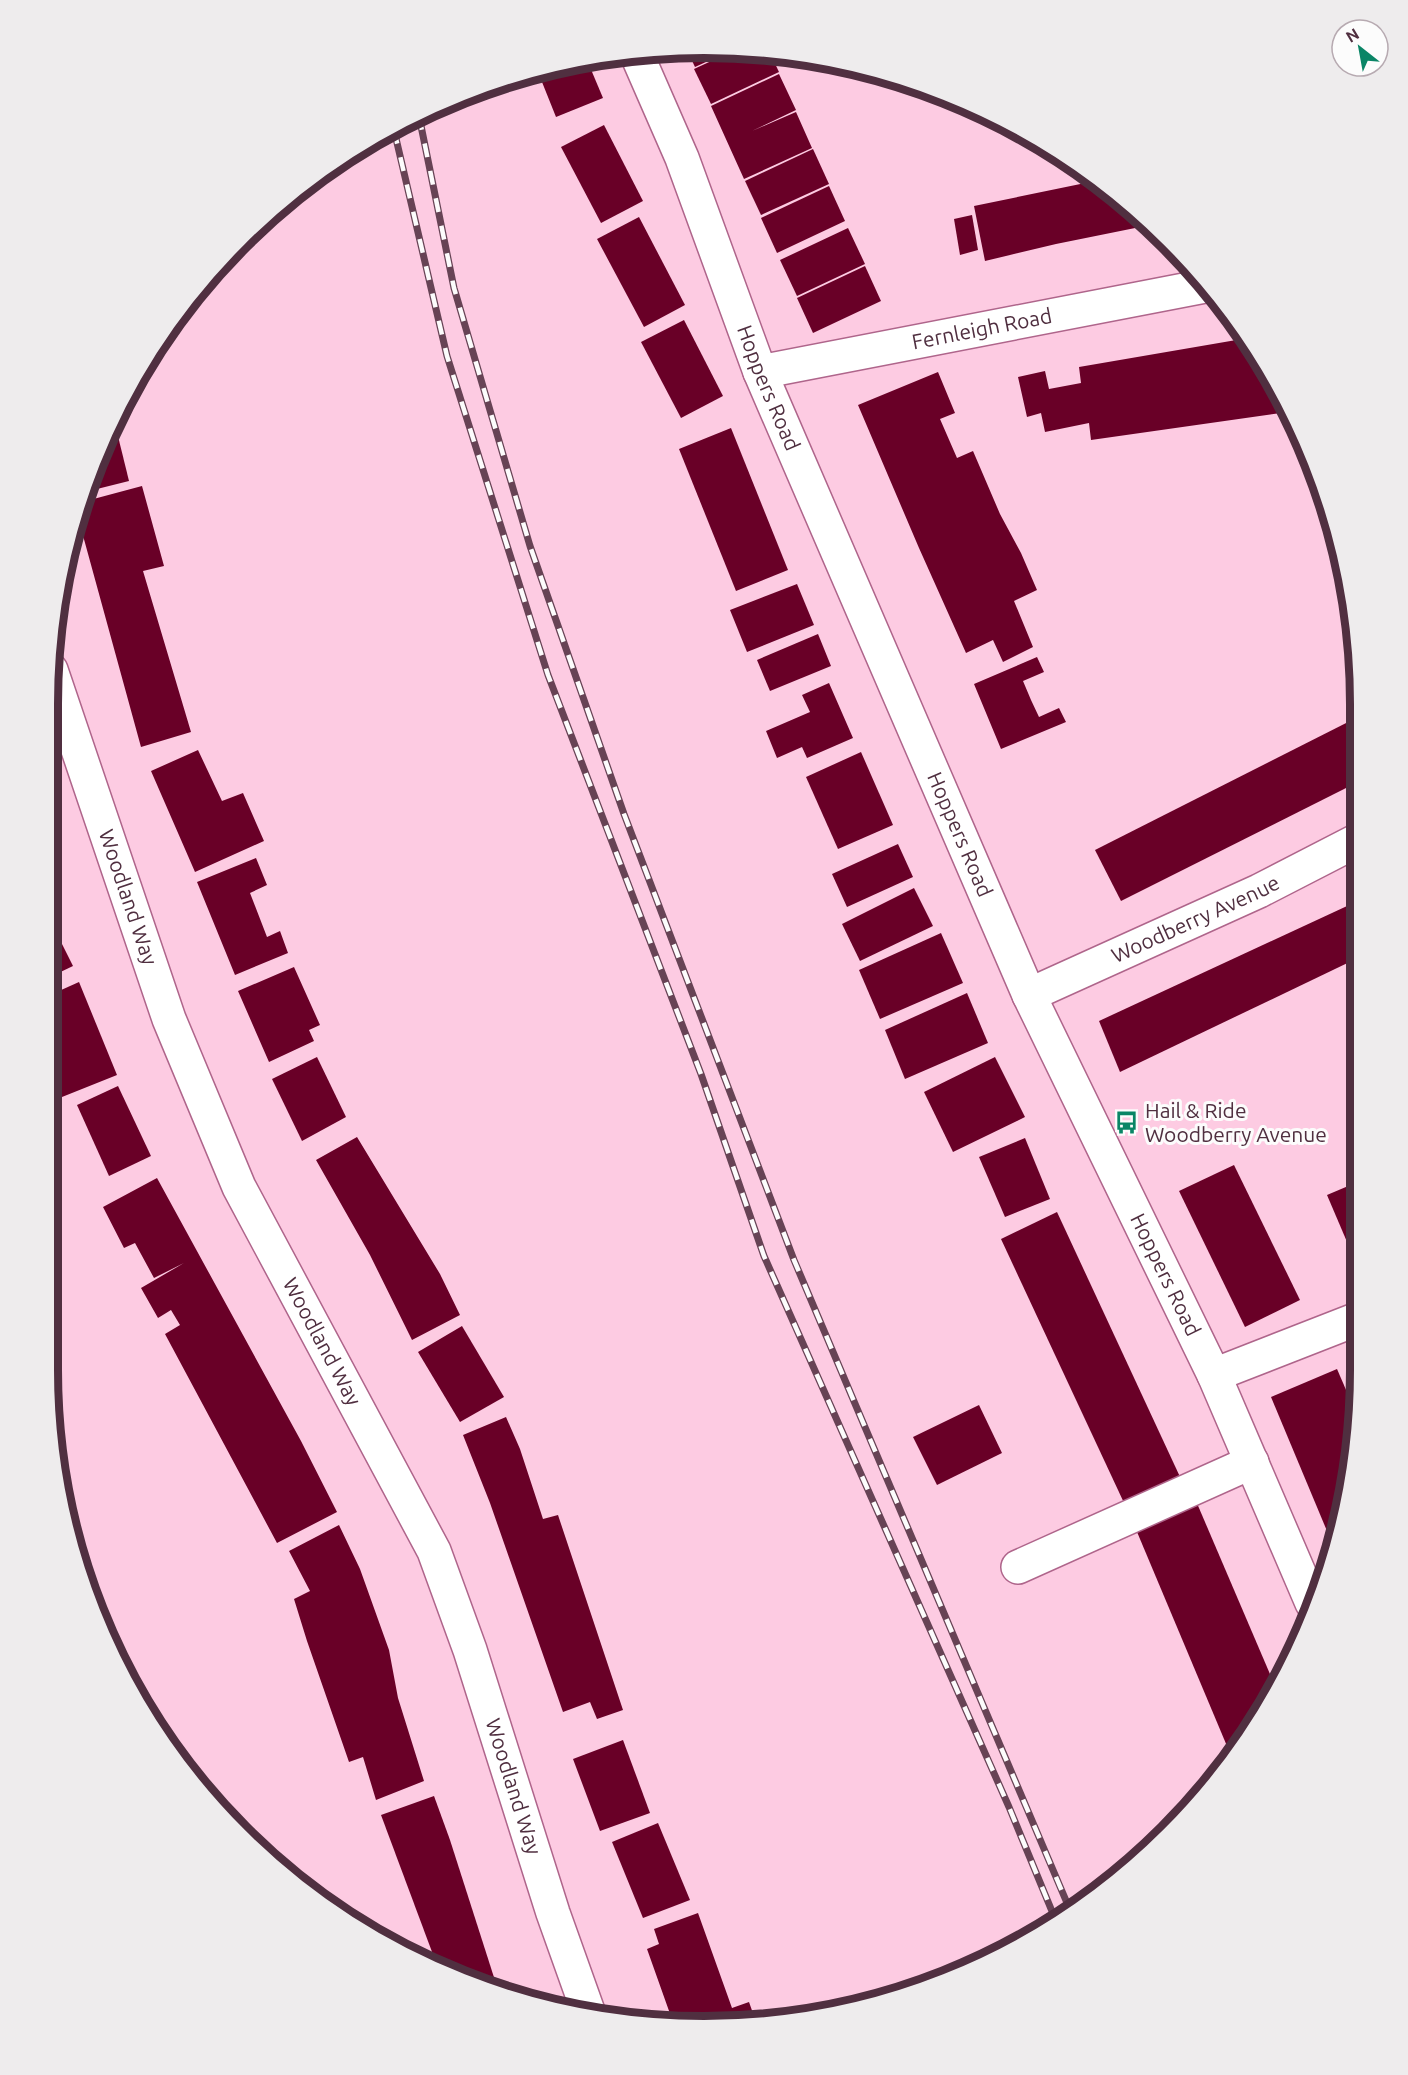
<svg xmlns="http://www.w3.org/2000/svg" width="1408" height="2075" font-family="Ubuntu,sans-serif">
  <rect width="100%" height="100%" fill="#fdcbe2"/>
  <g fill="#690027">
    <path d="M704,48L730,51L695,67L687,50Z"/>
    <path d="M733,51L771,55L779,72L711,104L694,69Z"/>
    <path d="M587,60L603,98L556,117L538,72L576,61Z"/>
    <path d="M779,74L796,110L752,131L796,112L812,148L744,179L711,106Z"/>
    <path d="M604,125L643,201L601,223L561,147Z"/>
    <path d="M813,149L829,184L761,215L745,181Z"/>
    <path d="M1095,181L1150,225L1056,244L985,261L974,206Z"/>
    <path d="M829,186L845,221L777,253L761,218Z"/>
    <path d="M972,215L978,250L960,255L954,219Z"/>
    <path d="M639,217L685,305L644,327L597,239Z"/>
    <path d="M848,228L865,264L797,296L780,260Z"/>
    <path d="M865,266L881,301L813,333L797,298Z"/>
    <path d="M684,320L723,396L681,418L641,342Z"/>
    <path d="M1248,338L1288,412L1091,440L1089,423L1045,432L1041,413L1027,417L1018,377L1045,371L1049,389L1081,383L1079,367Z"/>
    <path d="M938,372L955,413L940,419L957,458L973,451L1000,514L1021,553L1037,590L1014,601L1033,647L1003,662L993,640L966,653L919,548L858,405Z"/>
    <path d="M114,420L129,481L89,491Z"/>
    <path d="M731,428L788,570L736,591L679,449Z"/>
    <path d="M142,486L164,566L143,571L191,732L141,747L79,521L86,501Z"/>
    <path d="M797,584L814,625L747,652L730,610Z"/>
    <path d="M818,634L831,666L770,691L757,660Z"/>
    <path d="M1037,657L1044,672L1023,681L1031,700L1039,717L1059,708L1066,722L1001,749L974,684Z"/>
    <path d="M829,683L853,738L807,758L802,747L777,758L766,731L810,712L802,695Z"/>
    <path d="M1360,716V781L1121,901L1095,850Z"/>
    <path d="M198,750L222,801L243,793L264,841L195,872L151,771Z"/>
    <path d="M861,752L893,825L838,849L806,777Z"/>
    <path d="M898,844L913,877L847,907L832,874Z"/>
    <path d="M256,858L267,885L250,893L267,937L280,931L288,953L235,975L197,882Z"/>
    <path d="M914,888L933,926L860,961L842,924Z"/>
    <path d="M1360,900V957L1120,1072L1099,1021Z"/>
    <path d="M50,920L73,966L50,977Z"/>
    <path d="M941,933L963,983L880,1019L859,970Z"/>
    <path d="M294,967L320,1025L309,1030L314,1041L269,1062L238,991Z"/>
    <path d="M79,982L117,1075L57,1099L51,1084L50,995Z"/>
    <path d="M967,993L988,1043L905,1079L885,1030Z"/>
    <path d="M317,1057L346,1117L302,1141L272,1079Z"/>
    <path d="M995,1057L1025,1117L953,1152L924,1092Z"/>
    <path d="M118,1086L151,1156L109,1176L77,1105Z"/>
    <path d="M357,1137L440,1274L460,1315L412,1340L370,1255L316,1160Z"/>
    <path d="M1025,1138L1050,1199L1005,1217L979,1157Z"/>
    <path d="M1234,1165L1300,1300L1245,1327L1179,1191Z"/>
    <path d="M157,1178L301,1441L337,1512L277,1543L165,1334L180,1325L171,1310L158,1318L141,1288L184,1263L154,1278L135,1243L124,1248L103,1207Z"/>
    <path d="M1360,1181V1261L1356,1263L1327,1195Z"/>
    <path d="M1057,1212L1181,1479L1125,1505L1001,1239Z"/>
    <path d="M462,1326L504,1397L460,1422L418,1352Z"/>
    <path d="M1337,1369L1356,1413L1347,1499L1332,1543L1271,1397Z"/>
    <path d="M979,1405L1002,1453L937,1485L913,1437Z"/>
    <path d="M506,1417L520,1449L543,1519L558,1515L623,1710L597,1719L590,1702L563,1712L490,1503L463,1435Z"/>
    <path d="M1193,1494L1276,1688L1232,1758L1132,1520Z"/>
    <path d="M339,1525L360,1569L389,1650L398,1698L424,1781L376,1800L363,1757L349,1762L307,1641L294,1599L310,1591L289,1551Z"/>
    <path d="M623,1740L650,1813L600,1831L573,1759Z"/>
    <path d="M434,1796L450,1840L499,1993L453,1977L438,1968L381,1815Z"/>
    <path d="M658,1823L690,1900L643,1918L612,1842Z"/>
    <path d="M698,1913L732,2008L749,2002L755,2019L674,2025L647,1949L659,1944L654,1929Z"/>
  </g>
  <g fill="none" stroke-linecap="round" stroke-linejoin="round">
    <defs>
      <g id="minor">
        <path id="s1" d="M637,55L682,158L760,372L1029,995L1214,1375L1312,1603"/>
        <path id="s2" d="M760,372L1205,286"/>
        <path id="s3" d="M51,670L169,1019L239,1187L434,1551L470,1650L553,1913L589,2014"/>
        <path id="s4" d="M1029,995L1259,891L1360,839"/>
        <path d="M1214,1375L1360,1318"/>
        <path d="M1018,1567L1252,1462"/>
      </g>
    </defs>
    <use href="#minor" stroke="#af658b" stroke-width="36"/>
    <use href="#minor" stroke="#fff" stroke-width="33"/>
    <defs>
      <g id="rail">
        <path d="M419,116L454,288L530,546L624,814L794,1260L1070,1910"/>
        <path d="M394,130L447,356L548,675L701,1074L764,1256L1009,1807L1056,1921"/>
      </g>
    </defs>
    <use href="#rail" stroke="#674355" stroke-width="7"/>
    <use href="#rail" stroke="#fcfcfc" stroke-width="4.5" stroke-dasharray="14" stroke-linecap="butt"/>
  </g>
  <defs>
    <symbol id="bus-bare" viewBox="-9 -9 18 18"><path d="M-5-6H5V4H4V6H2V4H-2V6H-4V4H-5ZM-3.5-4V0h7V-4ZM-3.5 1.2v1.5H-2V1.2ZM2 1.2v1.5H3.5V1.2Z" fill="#0a8566" stroke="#fcfcfc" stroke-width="2.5" paint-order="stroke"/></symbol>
  </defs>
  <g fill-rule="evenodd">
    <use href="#bus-bare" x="1110" y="1106" width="33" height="33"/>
  </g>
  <g text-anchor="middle" stroke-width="6" stroke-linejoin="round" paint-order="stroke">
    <g font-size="21" fill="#502f40" stroke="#fcfcfc">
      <text dy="7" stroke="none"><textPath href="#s2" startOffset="226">Fernleigh Road</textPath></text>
      <text dy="7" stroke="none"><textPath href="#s1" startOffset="358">Hoppers Road</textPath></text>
      <text dy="7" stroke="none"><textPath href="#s1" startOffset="844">Hoppers Road</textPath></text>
      <text dy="7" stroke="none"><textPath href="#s3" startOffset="240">Woodland Way</textPath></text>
      <text dy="7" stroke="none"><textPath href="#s4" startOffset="183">Woodberry Avenue</textPath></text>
      <text dy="7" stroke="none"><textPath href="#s1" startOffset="1330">Hoppers Road</textPath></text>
      <text dy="7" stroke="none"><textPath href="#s3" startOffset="726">Woodland Way</textPath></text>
      <text dy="7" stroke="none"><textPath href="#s3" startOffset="1212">Woodland Way</textPath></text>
    </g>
    <g font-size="21" fill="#502f40" stroke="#fcfcfc" text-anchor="start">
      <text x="1145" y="1118">Hail &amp; Ride<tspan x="1145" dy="24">Woodberry Avenue</tspan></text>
    </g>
  </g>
  <path d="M0 0H1408V2075H0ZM704 58H704A646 646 0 0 1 1350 704V1370A646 646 0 0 1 704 2016H704A646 646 0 0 1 58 1370V704A646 646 0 0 1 704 58Z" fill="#eeeced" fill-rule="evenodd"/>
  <path fill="none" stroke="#502f40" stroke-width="8" d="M704 58H704A646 646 0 0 1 1350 704V1370A646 646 0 0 1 704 2016H704A646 646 0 0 1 58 1370V704A646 646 0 0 1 704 58Z"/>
  <g transform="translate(1360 48) rotate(329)"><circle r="28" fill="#fcfcfc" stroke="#b7aab1" stroke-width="1.5"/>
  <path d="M0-4.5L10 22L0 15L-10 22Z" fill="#0a8566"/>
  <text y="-9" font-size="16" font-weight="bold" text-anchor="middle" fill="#502f40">N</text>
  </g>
</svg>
